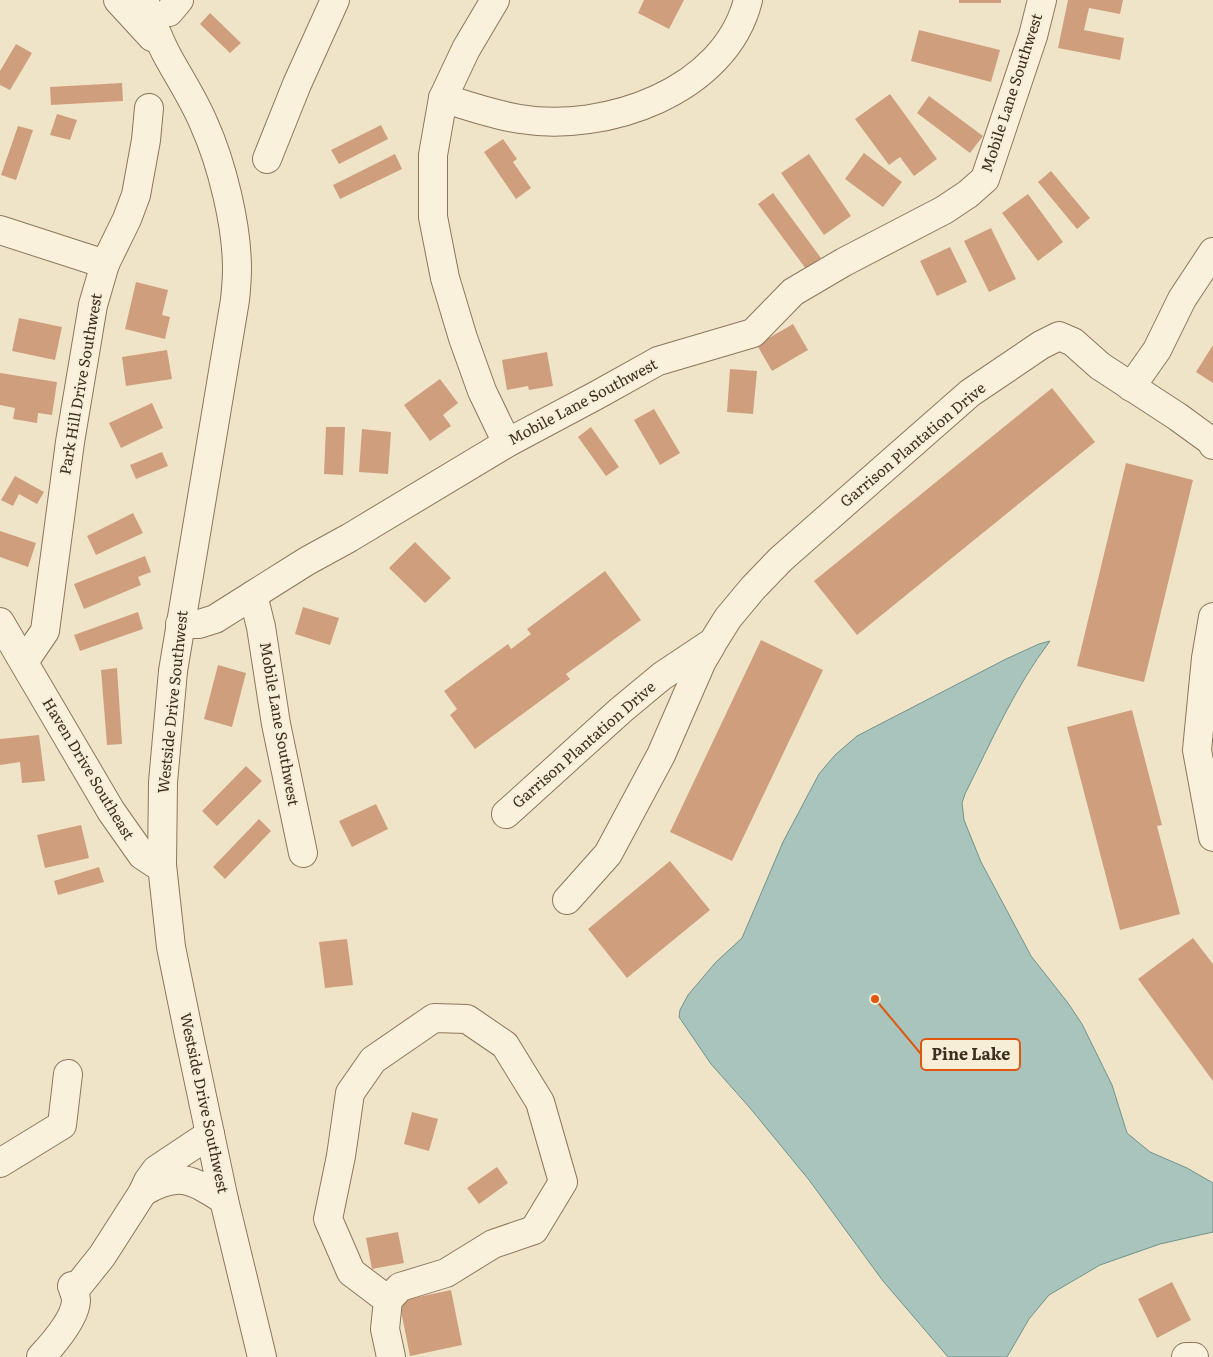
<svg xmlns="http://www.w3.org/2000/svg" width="1213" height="1357" font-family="Literata,serif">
  <rect width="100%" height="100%" fill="#f0e4c8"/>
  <path fill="#a9c4bc" stroke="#6f938a" d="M1050,641C1015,687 991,742 965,794L962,803L964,820L981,862L1031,956L1068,1003L1082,1024L1112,1085L1127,1133L1150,1152L1187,1168L1213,1183V1232L1160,1244L1100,1265L1049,1295L1029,1319L1007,1357H948L883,1281L809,1180L750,1108L711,1064L679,1017L680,1010L688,995L716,962L742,938L783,842L819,774L835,755L857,736L1006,659L1039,644Z"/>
  <g fill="#cf9f7d">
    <path d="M644,0H684L669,29L638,13Z"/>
    <rect x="959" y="0" width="42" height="3"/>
    <path d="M1068,0H1123L1120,14L1089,8L1084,30L1124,38L1120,60L1058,48Z"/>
    <path d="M210,13L241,43L230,53L200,24Z"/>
    <path d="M919,30L1000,50L991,82L911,61Z"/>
    <path d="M16,44L32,53L10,90L0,85V71Z"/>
    <path d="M122,83L123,101L51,105L50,87Z"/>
    <path d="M890,94L937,159L914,176L900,157L889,165L855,119Z"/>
    <path d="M929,96L983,136L970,153L917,113Z"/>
    <path d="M57,114L77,120L70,140L50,135Z"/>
    <path d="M381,125L388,139L339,164L331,150Z"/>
    <path d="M18,126L33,130L16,180L1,175Z"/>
    <path d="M503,139L517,159L513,162L531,188L516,199L484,152Z"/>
    <path d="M864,153L902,182L883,207L845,179Z"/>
    <path d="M395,154L402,169L340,199L333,185Z"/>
    <path d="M809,154L851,216L824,235L781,173Z"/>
    <path d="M1051,171L1090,218L1077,229L1038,182Z"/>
    <path d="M773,193L821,258L806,269L758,204Z"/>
    <path d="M1028,194L1063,242L1038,261L1002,213Z"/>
    <path d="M991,228L1016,279L989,292L964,241Z"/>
    <path d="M950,247L967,282L937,296L920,261Z"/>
    <path d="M136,282L168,290L162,315L170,317L165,339L125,329Z"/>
    <path d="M19,318L62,327L55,360L12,351Z"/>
    <path d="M793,324L808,350L772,371L757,345Z"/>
    <path d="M1213,345V383L1196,372Z"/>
    <path d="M167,350L172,379L126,386L122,357Z"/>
    <path d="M547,352L553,386L529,390L528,386L507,390L502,360Z"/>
    <path d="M730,369L757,371L753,414L727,412Z"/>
    <path d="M0,373L57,382L52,415L38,413L37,423L13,419L15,408L0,405Z"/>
    <path d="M440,379L458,403L443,415L451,426L430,441L404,405Z"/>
    <path d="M1052,388L1095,442L857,635L814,581Z"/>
    <path d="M152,403L163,428L121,448L109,423Z"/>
    <path d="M654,409L680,453L660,465L634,420Z"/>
    <path d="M326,427H345L343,475L324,474Z"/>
    <path d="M591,427L619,467L606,476L578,437Z"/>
    <path d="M362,429L391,432L388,474L359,472Z"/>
    <path d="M162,452L168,466L136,479L130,465Z"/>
    <path d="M1126,463L1193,480L1144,682L1077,666Z"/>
    <path d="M15,476L44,492L37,504L19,494L13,506L1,500Z"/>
    <path d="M133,513L143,533L96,555L87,536Z"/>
    <path d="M0,531L36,543L28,567L0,557Z"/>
    <path d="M415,542L451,578L425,603L389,568Z"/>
    <path d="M145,556L151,572L138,577L141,585L84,609L74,584Z"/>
    <path d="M605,571L641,620L566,674L570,679L475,749L450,715L457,709L444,691L508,644L511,649L531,634L527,629Z"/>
    <path d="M303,607L339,618L330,645L295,634Z"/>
    <path d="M138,612L143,629L80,651L74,635Z"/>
    <path d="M761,640L823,670L732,861L670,832Z"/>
    <path d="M218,665L246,673L232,727L204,719Z"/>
    <path d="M117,668L122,744L107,745L101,670Z"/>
    <path d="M1132,710L1162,825L1157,826L1180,914L1120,930L1067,727Z"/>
    <path d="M39,735L45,781L22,783L20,762L0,765V739Z"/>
    <path d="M246,766L262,781L217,826L202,811Z"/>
    <path d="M376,804L388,829L352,847L339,821Z"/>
    <path d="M259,819L271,831L225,879L213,867Z"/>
    <path d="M81,825L89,858L45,868L37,835Z"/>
    <path d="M670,861L710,910L627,978L588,929Z"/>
    <path d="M99,867L104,882L58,895L54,881Z"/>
    <path d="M1193,938L1213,964V1081L1138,979Z"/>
    <path d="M347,939L353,985L325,988L319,942Z"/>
    <path d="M412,1112L438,1119L429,1151L404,1144Z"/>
    <path d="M497,1167L508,1183L479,1204L467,1188Z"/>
    <path d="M398,1232L404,1263L372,1269L366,1238Z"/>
    <path d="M1172,1282L1191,1320L1157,1338L1138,1299Z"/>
    <path d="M451,1290L462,1345L410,1356L399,1301Z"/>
  </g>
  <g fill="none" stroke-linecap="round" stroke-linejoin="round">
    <defs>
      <g id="minor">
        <path d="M118,0L152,37"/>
        <path d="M144,0C151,19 158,39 168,57C180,79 194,100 204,124C222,164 237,225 237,269C237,279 236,290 235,300L173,671L163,782L162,865L171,947L189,1035L224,1200L262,1357"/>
        <path d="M495,0L466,49L443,98L433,155V217L445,278L463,338L482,391L507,443"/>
        <path d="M169,12L179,0"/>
        <path d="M443,98C468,106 494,115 520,119C605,133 725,92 748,0"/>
        <path d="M267,159L297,84L335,0"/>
        <path d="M0,230L105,264"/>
        <path d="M1131,387L1157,350L1182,299L1213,252"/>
        <path d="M253,595L307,561L349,538L507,443L597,395L658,361L753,333L793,292L844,262L944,210L968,194L985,179L1033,36L1042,0"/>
        <path d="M1213,617L1206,658L1197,750L1213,837"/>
        <path d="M0,622L111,811L142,855L154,863L162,865"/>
        <path d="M180,624H199L215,619L253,595L261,627L276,724L303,853"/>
        <path d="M24,662L45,631L70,442L93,305L105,264L127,219L136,195L146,140L149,108"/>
        <path d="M506,814L621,710L662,676L713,642L728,618L753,588L781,559L970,393L1041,345L1059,336L1073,342L1100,366L1178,417L1211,441L1213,445"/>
        <path d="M567,900L608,854L661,755L702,661L711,646"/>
        <path d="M0,1163L62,1125L68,1074"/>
        <path d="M143,1192C179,1171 191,1179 224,1200"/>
        <path d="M74,1291L102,1256L143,1192L148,1181L156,1170L210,1134"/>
        <path d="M388,1300L351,1272L328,1219L341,1156L350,1093L373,1060L434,1018L467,1019L505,1045L540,1102L563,1182L534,1230L493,1244L446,1273L400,1287L388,1300L385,1329L391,1357"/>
        <path d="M41,1357C53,1344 75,1319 76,1301C76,1296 74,1291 72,1286"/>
        <path d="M1186,1357H1194"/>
      </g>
    </defs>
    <use href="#minor" stroke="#8d765c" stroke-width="30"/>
    <use href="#minor" stroke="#faf1dc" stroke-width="28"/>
  </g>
  <g text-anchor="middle" stroke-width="4" stroke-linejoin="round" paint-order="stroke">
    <g font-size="15" fill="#3d2e20" stroke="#f7eed8">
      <text transform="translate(1012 93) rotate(-72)" y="5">Mobile Lane Southwest</text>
      <text transform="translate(81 384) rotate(-80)" y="5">Park Hill Drive Southwest</text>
      <text transform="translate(583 402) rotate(-28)" y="5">Mobile Lane Southwest</text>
      <text transform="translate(913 445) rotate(-40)" y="5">Garrison Plantation Drive</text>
      <text transform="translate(173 702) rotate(-84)" y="5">Westside Drive Southwest</text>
      <text transform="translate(279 724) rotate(80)" y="5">Mobile Lane Southwest</text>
      <text transform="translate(584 745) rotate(-41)" y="5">Garrison Plantation Drive</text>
      <text transform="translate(88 769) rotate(59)" y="5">Haven Drive Southeast</text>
      <text transform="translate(204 1103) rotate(78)" y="5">Westside Drive Southwest</text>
    </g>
  </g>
  <path fill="none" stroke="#df570d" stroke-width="2" d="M875 999L921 1054"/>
  <circle fill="#df570d" stroke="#f7eed8" stroke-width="2" cx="875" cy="999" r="5"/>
  <rect fill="#f7eed8" stroke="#df570d" stroke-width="2" x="921" y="1039" width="99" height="31" rx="5"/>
  <g font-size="16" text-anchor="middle" font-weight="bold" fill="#3d2e20">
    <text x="971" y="1060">Pine Lake</text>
  </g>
</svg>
